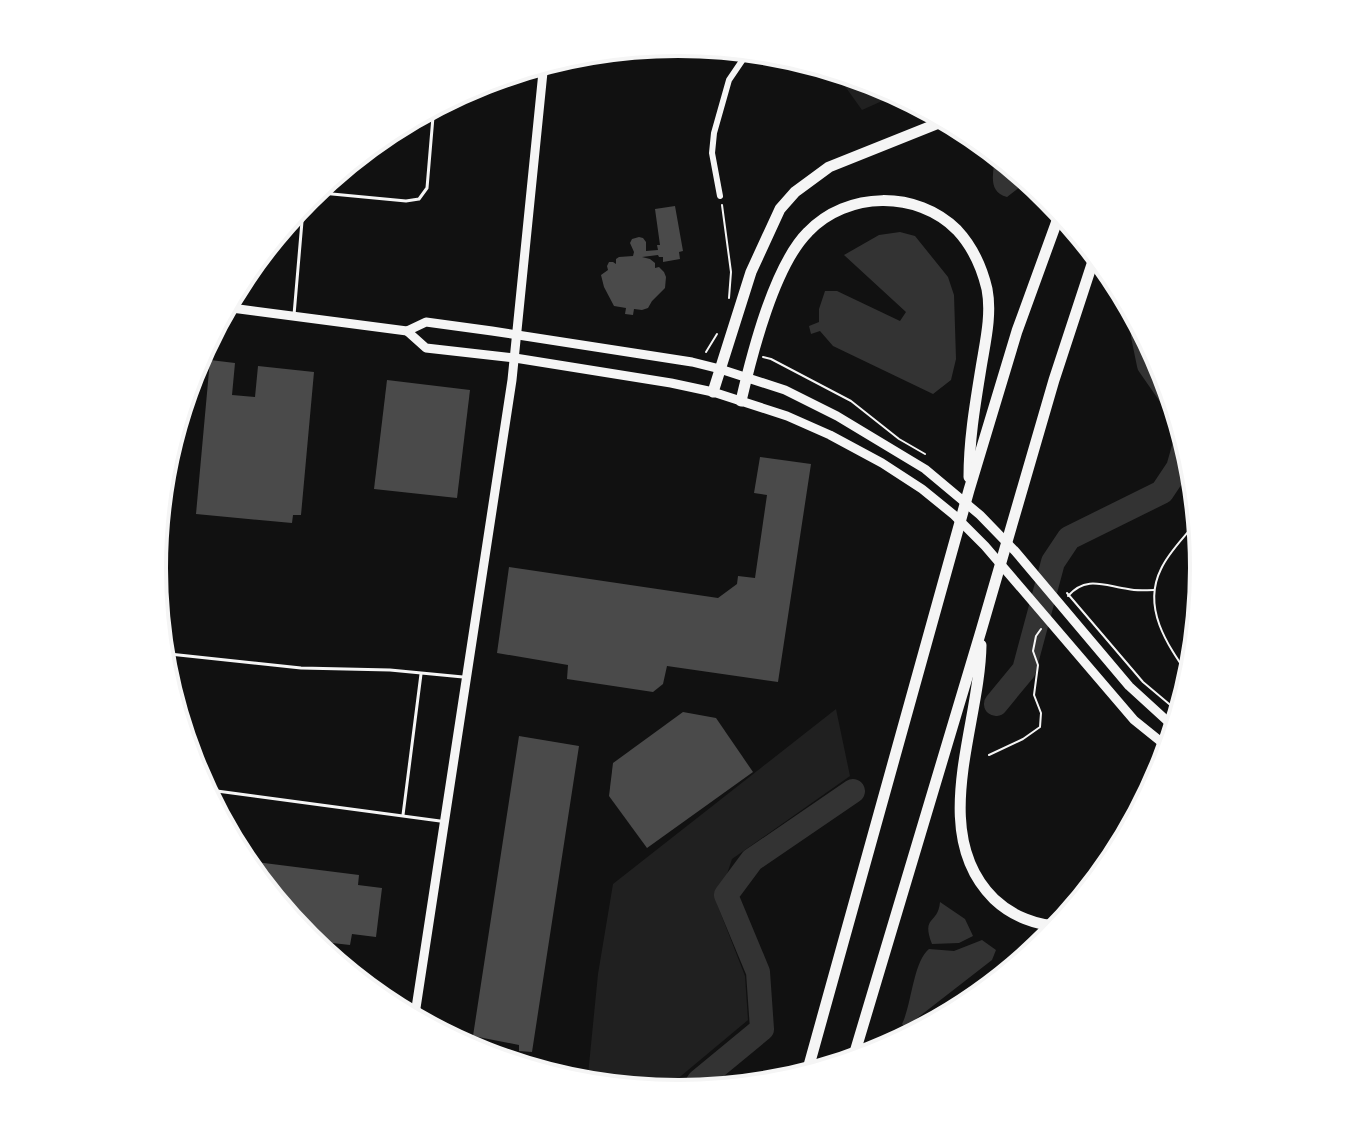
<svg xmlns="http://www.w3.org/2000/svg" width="1356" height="1136" font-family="'Fira Sans',sans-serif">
  <rect width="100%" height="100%" fill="#111"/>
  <g fill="#202020">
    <path d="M832,68L880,82L900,93L862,110Z"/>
    <path d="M836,709L850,776L732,859L717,904L745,976L748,1020L669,1086L668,1093L587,1085L598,974L613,884Z"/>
  </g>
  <g fill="#333">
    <path d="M996,152L1026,177L1020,187L1007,197C986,192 994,169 996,152Z"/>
    <path d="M900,232L915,236L948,277L954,295L956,359L951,380L933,394L833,346L820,331L811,334L809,326L819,322V309L825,291H837L900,321L906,312L844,255L879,235Z"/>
    <path d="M940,902L965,919L973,936L959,943L932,944C921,915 938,925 940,902Z"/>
    <path d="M982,940L996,950L992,960L916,1019L908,1030L902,1024C912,1004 913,962 929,949L954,951Z"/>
  </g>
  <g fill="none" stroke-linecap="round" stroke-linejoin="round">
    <path stroke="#333" stroke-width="4" d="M1143,336L1145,332"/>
    <g stroke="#333" stroke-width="24">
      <path d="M1143,336L1149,365L1174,401L1177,411"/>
      <path d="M996,704L1024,670L1053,562L1069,538L1162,492L1178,468L1186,440"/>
      <path d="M691,1093L699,1081L762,1029L758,972L726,895L752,860L853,791"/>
    </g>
  </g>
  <g fill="#4a4a4a">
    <path d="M675,206L683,251L679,252L680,259L663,262V257H659L658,255L642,257L650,259L655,263V268L659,267L664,272L666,277L665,288L652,301L648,308L642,310L634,309L633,315L625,314L626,308L614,306L604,287L601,275L608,270L607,266L609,262H613L616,264V259L619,257L633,256L634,252L630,243L632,239L639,237L643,238L646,242V251L658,250L657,245H660L655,209Z"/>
    <path d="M210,360L235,363L232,395L255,397L258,366L314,372L301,515H293L292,523L196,514Z"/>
    <path d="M387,380L470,390L457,498L374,489Z"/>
    <path d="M760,457L811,464L778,682L667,666L663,684L653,692L567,679L568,665L497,653L509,567L718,598L737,584L738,576L755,578L767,495L754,493Z"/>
    <path d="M683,712L716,718L753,772L647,848L609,796L613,763Z"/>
    <path d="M519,736L579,746L532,1052L519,1051V1045L473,1036Z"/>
    <path d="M241,860L359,875L358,885L382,888L376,937L352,934L350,945L306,940Z"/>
    <path d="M485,1054L545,1064L543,1074L484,1056Z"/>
  </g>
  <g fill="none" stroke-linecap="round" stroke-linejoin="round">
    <g stroke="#f5f5f5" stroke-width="2">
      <path d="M722,205L731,272L729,298"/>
      <path d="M706,352L717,334"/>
      <path d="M763,357L771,359L851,401L899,439L925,454"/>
      <path d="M1067,593L1143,682L1181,714"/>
      <path d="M1068,596C1086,575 1105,586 1128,589C1136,591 1145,590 1154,590"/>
      <path d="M1191,679C1169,647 1141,609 1161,569C1169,551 1187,535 1199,518"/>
      <path d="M989,755L1023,739L1040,727L1041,713L1034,695L1038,665L1033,651L1036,636L1041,629"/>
    </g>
    <g stroke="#f5f5f5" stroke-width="3">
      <path d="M311,192L406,201L419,199L427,188L434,105"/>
      <path d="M294,315L304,198"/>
      <path d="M160,653L301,668L390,670L463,677"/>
      <path d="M202,789L440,821"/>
      <path d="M403,815L421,674"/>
    </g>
    <path stroke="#f5f5f5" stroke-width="6" d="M720,196L712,153L714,133L729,80L750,49"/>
    <g stroke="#f5f5f5" stroke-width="9">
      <path d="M224,307L407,331L426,322L492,331L692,362L720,369L785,390L837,416L925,469L980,515L1015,551L1129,686L1176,729"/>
      <path d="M407,331L426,348L515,358L671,383L713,392L787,416L830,435L882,463L922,489L954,515L985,546L1134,720L1170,749"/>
      <path d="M414,1021L512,380L544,62"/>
    </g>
    <g stroke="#f5f5f5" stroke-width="11">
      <path d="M713,392L751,272L780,209L795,192L829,167L949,119"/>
      <path d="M741,401C752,354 774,266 808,232C847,191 917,190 957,230C972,246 982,268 987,289C992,315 985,343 981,368C975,405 969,440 969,477"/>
      <path d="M981,645C980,725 927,833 994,899C1012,916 1037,926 1061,926"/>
      <path d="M852,1062L981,631L1054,380L1096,252"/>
      <path d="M806,1076L969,490L1017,331L1061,210"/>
    </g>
  </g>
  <path d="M0 0H1356V1136H0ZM166 568a512 512 0 1 1 1024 0a512 512 0 1 1-1024 0Z" fill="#fff" fill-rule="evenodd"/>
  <path fill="none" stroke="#f5f5f5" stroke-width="4" d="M166 568a512 512 0 1 1 1024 0a512 512 0 1 1-1024 0Z"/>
</svg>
